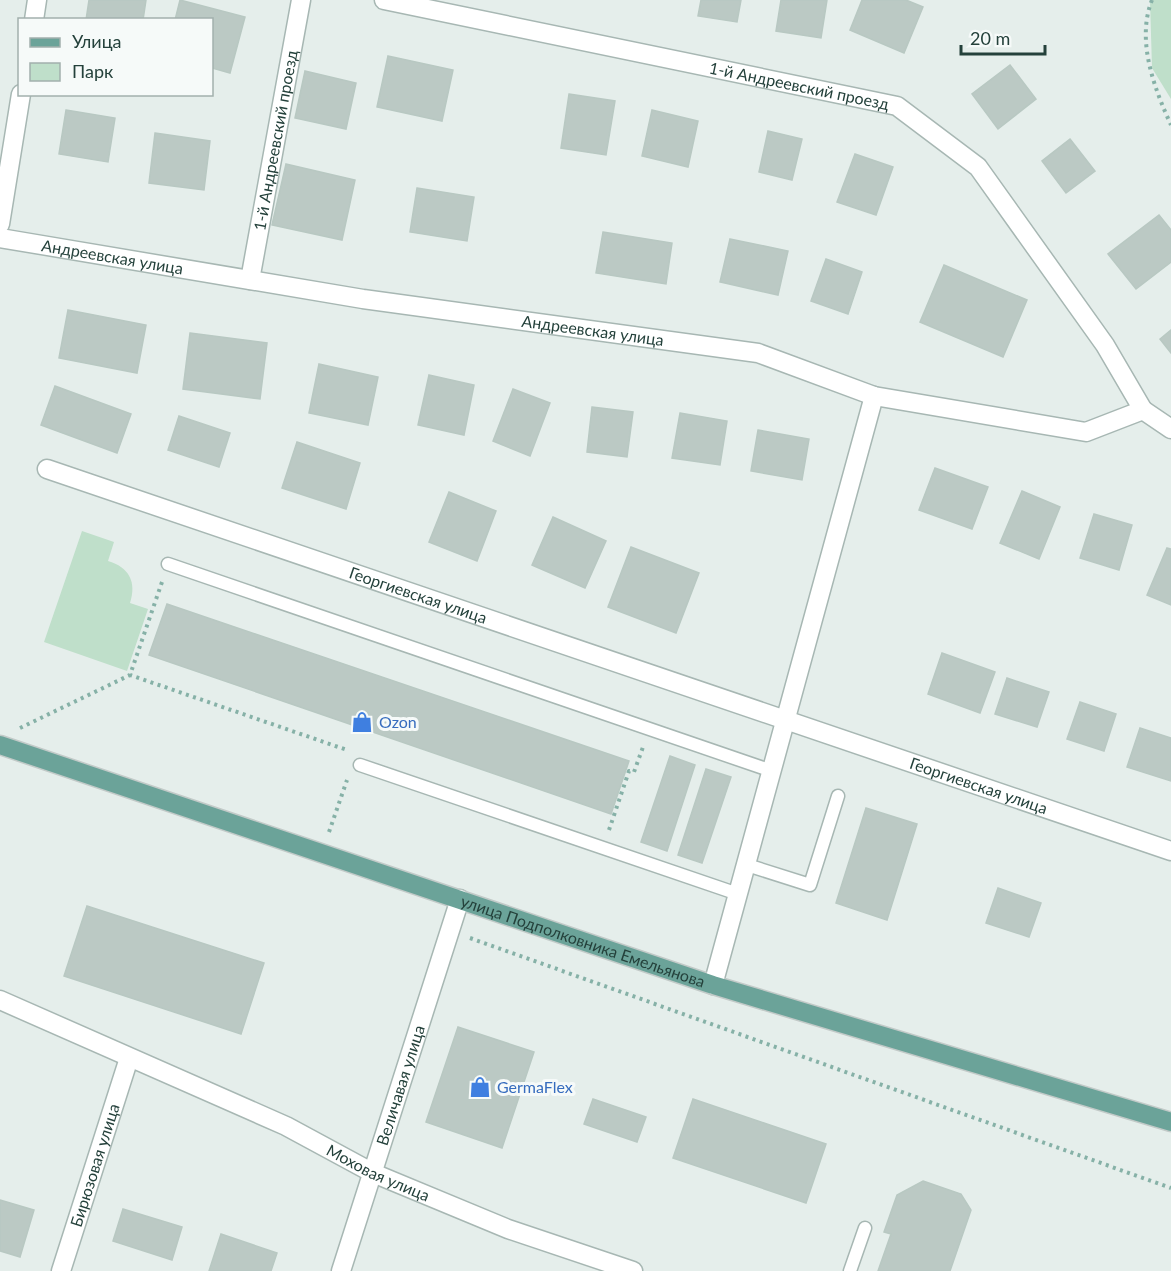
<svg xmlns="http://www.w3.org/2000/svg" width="1171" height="1271" font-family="Lato,sans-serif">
  <rect width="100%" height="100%" fill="#e5eeeb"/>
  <g fill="#bfdfca">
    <path d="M1150,0H1171V99L1152,68Z"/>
    <path d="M82,531L114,542L108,561C129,567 137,582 130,603L148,609L127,671L44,642Z"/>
  </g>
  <g fill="#bbc9c4" stroke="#b8c8c2" stroke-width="1.5">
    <path d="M89,0H146L143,20H86Z"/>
    <path d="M180,0L245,17L230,73L212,68V20H175Z"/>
    <path d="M701,0H741L737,22L698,16Z"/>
    <path d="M781,0H827L821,38L776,31Z"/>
    <path d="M862,0H906L923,7L904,53L850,30Z"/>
    <path d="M388,56L453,70L442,121L377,107Z"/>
    <path d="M1010,65L1036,99L998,129L972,94Z"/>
    <path d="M305,71L356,83L346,129L295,118Z"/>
    <path d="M569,94L615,101L606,155L561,148Z"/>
    <path d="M66,110L115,118L108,162L59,154Z"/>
    <path d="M652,110L698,121L688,167L642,156Z"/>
    <path d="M768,131L802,139L792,180L759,172Z"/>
    <path d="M155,133L210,141L204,190L149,183Z"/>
    <path d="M1070,139L1095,171L1066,193L1042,161Z"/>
    <path d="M855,154L893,167L876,215L837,202Z"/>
    <path d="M286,164L355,180L342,240L272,225Z"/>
    <path d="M417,188L474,197L467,241L410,232Z"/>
    <path d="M1159,215L1171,230V262L1136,289L1108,254Z"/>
    <path d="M603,232L672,243L666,284L596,273Z"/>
    <path d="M730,239L788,251L778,295L720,282Z"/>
    <path d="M826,259L862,272L848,314L811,301Z"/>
    <path d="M944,265L1027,300L1003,357L920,322Z"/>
    <path d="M68,310L146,325L137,373L59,358Z"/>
    <path d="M1171,330V353L1160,339Z"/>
    <path d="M190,333L267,343L260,399L183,389Z"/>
    <path d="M319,364L378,377L368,425L309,413Z"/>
    <path d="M429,375L474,385L464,435L418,425Z"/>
    <path d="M55,386L131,414L117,453L41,425Z"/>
    <path d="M513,389L550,403L530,456L493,441Z"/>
    <path d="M592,407L633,412L627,457L587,452Z"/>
    <path d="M680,413L727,421L720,465L672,458Z"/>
    <path d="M179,416L230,433L219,467L168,450Z"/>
    <path d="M758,430L809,439L802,480L751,471Z"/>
    <path d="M297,442L360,463L346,509L282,488Z"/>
    <path d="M935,468L988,487L972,529L919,510Z"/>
    <path d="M1022,491L1060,507L1039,559L1000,543Z"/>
    <path d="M449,492L496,511L477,561L429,542Z"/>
    <path d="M1094,514L1132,525L1119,570L1080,558Z"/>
    <path d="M553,517L606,541L585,588L532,565Z"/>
    <path d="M631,547L699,573L676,633L608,607Z"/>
    <path d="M1167,548L1171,549V605L1147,595Z"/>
    <path d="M167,604L629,761L611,814L149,655Z"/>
    <path d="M942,653L995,672L980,713L928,694Z"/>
    <path d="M1007,678L1049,692L1037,727L995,714Z"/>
    <path d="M1080,702L1116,714L1104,751L1067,739Z"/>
    <path d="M1140,728L1171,738V781L1127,767Z"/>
    <path d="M670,756L695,765L667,851L641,842Z"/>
    <path d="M706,769L731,777L702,863L678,855Z"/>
    <path d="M866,808L917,824L887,920L836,903Z"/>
    <path d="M998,888L1041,903L1029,937L986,923Z"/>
    <path d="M87,906L264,963L241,1034L64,976Z"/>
    <path d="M458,1027L534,1052L502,1148L426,1122Z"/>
    <path d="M593,1099L646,1117L637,1142L584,1124Z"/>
    <path d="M693,1099L826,1144L806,1203L673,1158Z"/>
    <path d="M923,1181L961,1194L971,1210L950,1271H878L891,1234L884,1232L897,1195Z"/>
    <path d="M0,1200L34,1210L20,1257L0,1251Z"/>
    <path d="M123,1209L182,1227L172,1260L113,1241Z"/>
    <path d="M221,1234L277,1253L271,1271H209Z"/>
  </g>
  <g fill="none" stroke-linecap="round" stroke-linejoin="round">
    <defs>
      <g id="service">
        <path d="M168,564L772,771"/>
        <path d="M360,765L738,894"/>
        <path d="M747,865L810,885L838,796"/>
        <path d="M850,1271L865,1228"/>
      </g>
      <g id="minor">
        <path id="s1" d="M384,0L897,106L978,167L1105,345L1143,410"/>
        <path d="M34,20L37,0"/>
        <path d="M0,224L21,94"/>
        <path id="s2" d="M0,238L363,299L758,353L874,396L1086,432L1143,410L1171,429"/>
        <path id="s3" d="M250,280L301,0"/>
        <path id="s4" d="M47,469L1171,851"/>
        <path d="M713,985L874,396"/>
        <path id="s5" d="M0,1000L286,1126L373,1173L508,1229L633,1271"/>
        <path id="s6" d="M61,1271L129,1058"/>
        <path id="s7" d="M341,1271L460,899"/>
      </g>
      <g id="primary">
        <path id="s8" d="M0,745L713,985L1171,1122"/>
      </g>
    </defs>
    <use href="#service" stroke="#a7b7b3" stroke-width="15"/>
    <use href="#minor" stroke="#a7b7b3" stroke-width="21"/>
    <use href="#primary" stroke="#c2cac8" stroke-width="21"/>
    <g stroke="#86b1a7" stroke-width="4" stroke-dasharray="3 4.5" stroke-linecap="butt">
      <path d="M1152,0C1136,40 1154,88 1171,125"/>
      <path d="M162,582L130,675L347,750"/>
      <path d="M20,728L130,675"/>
      <path d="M609,830L629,771L634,772L643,747"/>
      <path d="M329,832L347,780"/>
      <path d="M470,938L1171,1188"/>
    </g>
    <use href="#service" stroke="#fff" stroke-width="12"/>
    <use href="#minor" stroke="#fff" stroke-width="18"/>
    <use href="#primary" stroke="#6ba399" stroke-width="18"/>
  </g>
  <defs>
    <symbol id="shop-bare" viewBox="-9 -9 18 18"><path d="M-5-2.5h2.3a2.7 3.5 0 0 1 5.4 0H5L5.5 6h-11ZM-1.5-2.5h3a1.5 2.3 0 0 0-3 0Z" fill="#3f7fe0" stroke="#f6faf9" stroke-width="2.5" paint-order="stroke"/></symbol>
  </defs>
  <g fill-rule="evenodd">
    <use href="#shop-bare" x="347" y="707" width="30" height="30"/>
    <use href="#shop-bare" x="465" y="1072" width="30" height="30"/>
  </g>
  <g text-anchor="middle" stroke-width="6" stroke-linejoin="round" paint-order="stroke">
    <g font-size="16" fill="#24413b" stroke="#f6faf9">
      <text dy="6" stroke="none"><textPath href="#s1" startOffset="424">1-й Андреевский проезд</textPath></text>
      <text dy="6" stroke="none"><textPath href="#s3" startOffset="142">1-й Андреевский проезд</textPath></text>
      <text dy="6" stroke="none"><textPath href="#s2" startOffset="114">Андреевская улица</textPath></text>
      <text dy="6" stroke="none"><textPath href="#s2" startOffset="600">Андреевская улица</textPath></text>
      <text dy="6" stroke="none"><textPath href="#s4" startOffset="392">Георгиевская улица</textPath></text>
      <text dy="6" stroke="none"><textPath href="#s4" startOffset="984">Георгиевская улица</textPath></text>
      <text dy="6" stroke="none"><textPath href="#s8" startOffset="615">улица Подполковника Емельянова</textPath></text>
      <text dy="6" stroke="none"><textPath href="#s7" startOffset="195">Величавая улица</textPath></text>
      <text dy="6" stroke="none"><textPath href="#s6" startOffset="111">Бирюзовая улица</textPath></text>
      <text dy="6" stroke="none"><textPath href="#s5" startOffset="416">Моховая улица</textPath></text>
    </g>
    <g font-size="16" fill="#366cbe" stroke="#f6faf9" text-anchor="start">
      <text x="379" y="728">Ozon</text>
      <text x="497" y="1093">GermaFlex</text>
    </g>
  </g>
  <rect x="18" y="18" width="195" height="78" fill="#f6faf9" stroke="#a2b0ad" stroke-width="1.5"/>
  <rect x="30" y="38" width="30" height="9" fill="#6ba399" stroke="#a2b0ad" stroke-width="1.5"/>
  <text x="72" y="48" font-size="18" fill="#24413b">Улица</text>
  <rect x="30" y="63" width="30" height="18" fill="#bfdfca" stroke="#a2b0ad" stroke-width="1.5"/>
  <text x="72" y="78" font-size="18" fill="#24413b">Парк</text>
  <path d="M961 45v9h84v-9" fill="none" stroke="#24413b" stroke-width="3"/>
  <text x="970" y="45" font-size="18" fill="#24413b" stroke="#f6faf9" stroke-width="4.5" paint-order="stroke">20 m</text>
</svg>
